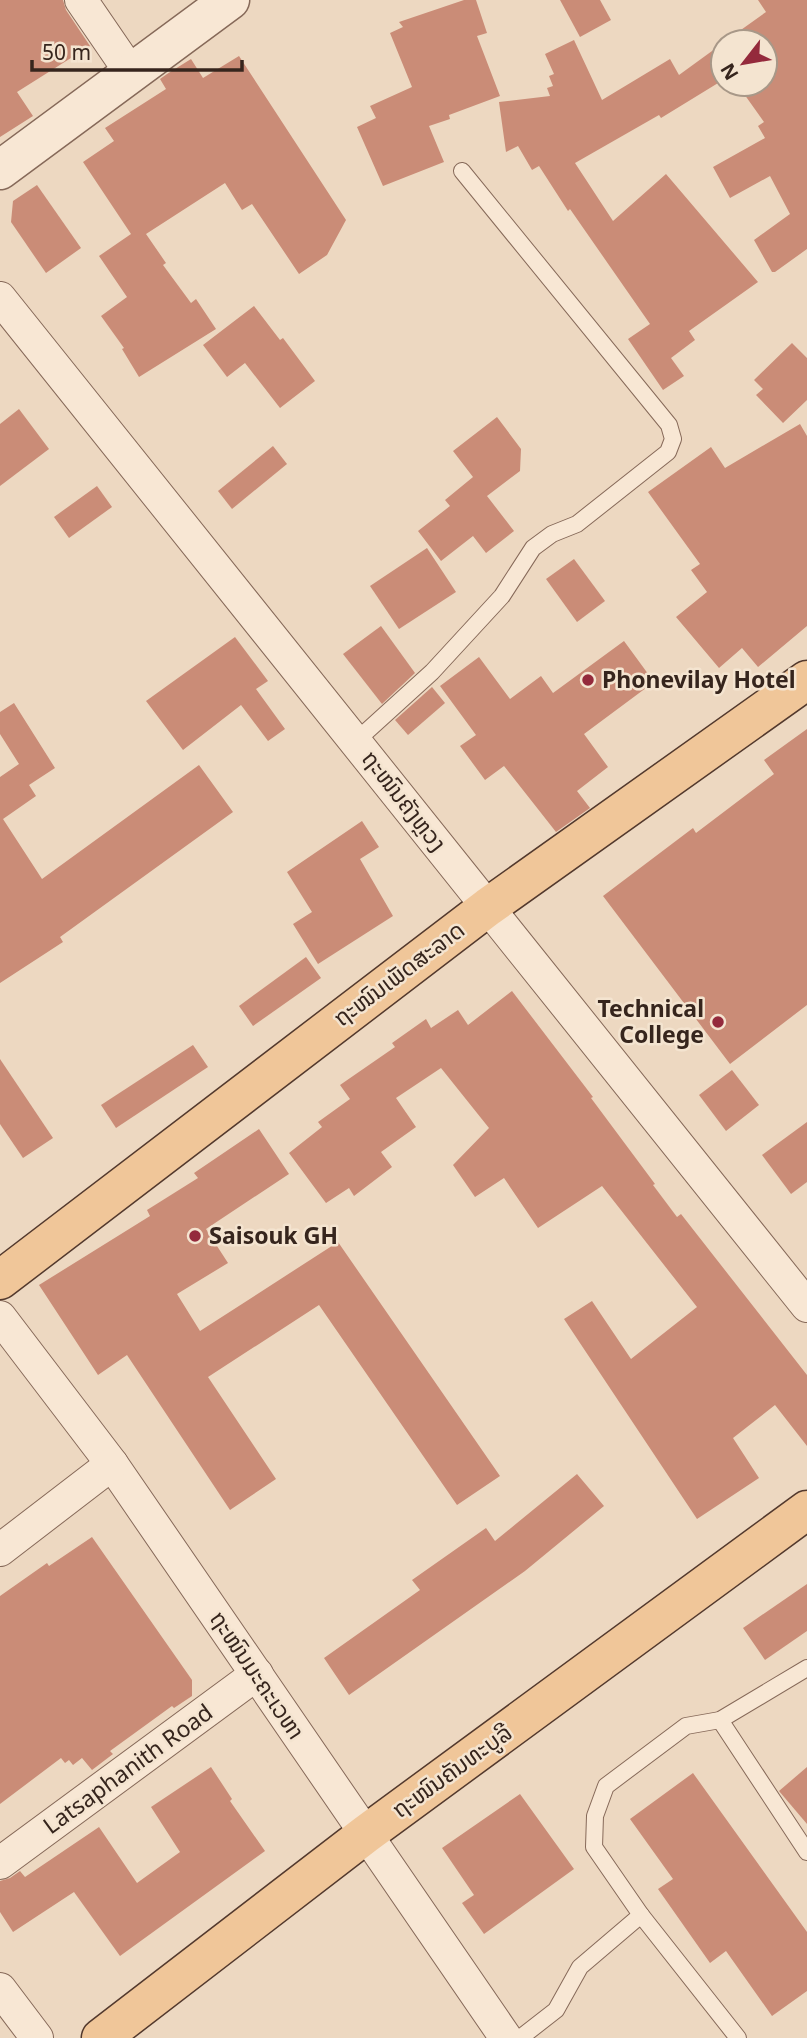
<svg xmlns="http://www.w3.org/2000/svg" width="807" height="2038" font-family="Georgia,'Noto Sans Lao',serif">
  <rect width="100%" height="100%" fill="#edd8c1"/>
  <g fill="#ca8c77">
    <path d="M0,0H63L66,10L90,46L17,92L33,116L0,137Z"/>
    <path d="M464,0H476L487,33L477,36L500,96L449,115L450,119L429,126L444,162L383,186L357,127L376,118L370,106L412,87L390,33L403,27L399,22Z"/>
    <path d="M560,0H600L611,20L580,37Z"/>
    <path d="M758,0H807V249L775,272H772L754,240L790,214L770,176L730,198L713,167L765,138L758,126L764,122L737,84H765V42H724L766,12Z"/>
    <path d="M574,40L602,100L670,59L679,75L723,43V80L661,118L659,115L575,163L613,221L666,174L758,282L689,331L695,340L671,358L684,376L663,390L628,339L650,324L570,209L568,211L539,166L532,170L518,146L506,152L499,102L550,96L547,88L553,86L549,76L554,74L545,54Z"/>
    <path d="M239,56L346,220L327,255L299,274L252,204L242,210L225,183L146,234L166,263L163,265L191,303L196,299L216,329L139,377L122,349L124,348L101,316L127,297L99,256L131,234L83,162L114,141L105,128L166,89L160,79L167,74L191,59L203,78Z"/>
    <path d="M37,185L81,248L46,273L11,222L13,201Z"/>
    <path d="M254,306L280,340L283,338L315,381L280,408L245,363L227,377L203,345Z"/>
    <path d="M792,343L807,358V400L783,423L756,395L763,389L754,380Z"/>
    <path d="M19,409L49,449L0,486V424Z"/>
    <path d="M497,417L521,449L520,471L487,496L514,531L486,553L473,536L441,561L418,531L450,506L445,500L473,477L453,451Z"/>
    <path d="M800,424L807,436V626L758,667L742,648L719,668L676,617L707,592L691,570L700,564L648,492L711,447L725,468Z"/>
    <path d="M273,446L287,464L232,509L218,491Z"/>
    <path d="M97,486L112,507L69,538L54,517Z"/>
    <path d="M427,548L456,592L399,629L370,586Z"/>
    <path d="M574,559L605,601L577,622L546,579Z"/>
    <path d="M381,626L415,673L382,704L343,654Z"/>
    <path d="M235,637L268,681L256,689L285,729L268,741L241,705L183,750L146,701Z"/>
    <path d="M624,641L654,682L584,734L608,767L577,791L590,808L556,832L504,766L485,780L460,746L476,735L440,686L479,657L510,699L541,676L553,693Z"/>
    <path d="M432,687L445,703L408,735L395,720Z"/>
    <path d="M14,703L55,768L29,785L36,796L3,819L42,879L199,765L233,812L60,937L63,942L0,983V777L19,764L0,734V712Z"/>
    <path d="M807,729V1005L730,1064L603,896L693,828L696,833L774,774L764,760Z"/>
    <path d="M362,821L379,847L360,859L393,916L318,964L293,924L312,912L287,872Z"/>
    <path d="M306,957L321,978L253,1026L239,1006Z"/>
    <path d="M512,991L593,1097L591,1098L655,1184L653,1185L677,1217L681,1214L807,1375V1446L775,1405L733,1438L759,1478L697,1519L564,1319L592,1301L631,1359L697,1307L602,1186L538,1228L504,1178L475,1197L453,1165L489,1128L441,1068L396,1098L416,1127L381,1152L392,1167L354,1196L349,1188L326,1203L289,1153L322,1127L318,1122L350,1099L340,1085L395,1047L392,1043L426,1019L431,1028L458,1010L468,1025Z"/>
    <path d="M193,1045L208,1067L116,1128L101,1105Z"/>
    <path d="M0,1059L53,1138L23,1158L0,1124Z"/>
    <path d="M732,1070L759,1105L726,1131L699,1095Z"/>
    <path d="M807,1122V1182L791,1194L762,1155Z"/>
    <path d="M259,1129L289,1174L206,1229L228,1263L177,1294L200,1331L338,1242L500,1476L457,1505L319,1305L208,1377L276,1479L230,1510L127,1355L98,1375L39,1285L150,1216L147,1210L198,1178L194,1173Z"/>
    <path d="M577,1474L604,1506L525,1571L349,1695L324,1658L420,1590L412,1580L486,1528L495,1541Z"/>
    <path d="M92,1537L192,1680V1696L174,1708L172,1706L110,1751L113,1754L92,1770L82,1758L73,1765L69,1760L65,1763L61,1758L0,1804V1596L47,1563L49,1566Z"/>
    <path d="M807,1584V1631L765,1660L743,1628Z"/>
    <path d="M211,1767L232,1799L230,1801L265,1851L120,1956L74,1892L13,1932L0,1912V1881L10,1878L20,1871L25,1877L99,1827L137,1883L180,1852L151,1807Z"/>
    <path d="M807,1767V1824L779,1791Z"/>
    <path d="M693,1773L807,1932V1991L772,2016L726,1951L710,1963L658,1889L673,1879L630,1819Z"/>
    <path d="M520,1794L574,1869L484,1934L462,1903L474,1895L442,1848Z"/>
  </g>
  <g fill="none" stroke-linecap="round" stroke-linejoin="round">
    <defs>
      <g id="service">
        <path d="M356,741L432,672L502,596L533,548L552,534L577,524L668,452L673,439L669,425L462,171"/>
        <path d="M720,1720L807,1852"/>
        <path d="M520,2038L556,2010L580,1967L641,1915"/>
        <path d="M738,2038L641,1915L594,1847L595,1816L606,1786L686,1726L720,1720L807,1668"/>
      </g>
      <g id="minor">
        <path d="M81,0L131,73"/>
        <path d="M0,298L807,1306"/>
        <path d="M0,1317L112,1464L506,2038"/>
        <path d="M0,1550L112,1464"/>
        <path d="M0,1863L257,1674"/>
        <path d="M0,1989L37,2038"/>
      </g>
      <path id="tertiary" d="M0,170L230,0"/>
      <g id="primary">
        <path d="M0,1280L488,907L807,680"/>
        <path d="M101,2038L366,1834L807,1510"/>
      </g>
    </defs>
    <use href="#service" stroke="#866959" stroke-width="18"/>
    <use href="#minor" stroke="#866959" stroke-width="34"/>
    <use href="#tertiary" stroke="#866959" stroke-width="41"/>
    <use href="#primary" stroke="#53392d" stroke-width="41"/>
    <use href="#service" stroke="#f8e7d4" stroke-width="16"/>
    <use href="#minor" stroke="#f8e7d4" stroke-width="32"/>
    <use href="#tertiary" stroke="#f8e7d4" stroke-width="38"/>
    <use href="#primary" stroke="#f0c699" stroke-width="38"/>
  </g>
  <g fill="#942a3c" stroke="#f4e4d0" stroke-width="2.5">
    <circle cx="588" cy="680" r="7"/>
    <circle cx="718" cy="1022" r="7"/>
    <circle cx="195" cy="1236" r="7"/>
  </g>
  <g text-anchor="middle" stroke-width="5" stroke-linejoin="round" paint-order="stroke">
    <g font-size="23" font-weight="bold" fill="#36251d" stroke="#f4e4d0" text-anchor="start">
      <text x="602" y="688">Phonevilay Hotel</text>
      <text x="704" y="1017" text-anchor="end">Technical<tspan x="704" dy="26">College</tspan></text>
      <text x="209" y="1244">Saisouk GH</text>
    </g>
    <g font-size="23" fill="#36251d" stroke="#f4e4d0">
      <text transform="translate(404 801) rotate(52)" y="8">ຖະໜົນຄັງຫຼວງ</text>
      <text transform="translate(399 974) rotate(-37)" y="8">ຖະໜົນເພັດສະລາດ</text>
      <text transform="translate(257 1675) rotate(56)" y="8">ຖະໜົນມະຄະເວຫາ</text>
      <text transform="translate(128 1769) rotate(-36)" y="8">Latsaphanith Road</text>
      <text transform="translate(452 1771) rotate(-36)" y="8">ຖະໜົນຄັນທະບູລີ</text>
    </g>
  </g>
  <g transform="translate(744 63) rotate(239)"><circle r="33" fill="#f4e4d0" stroke="#a89888" stroke-width="2"/>
  <path d="M0-5L12 26L0 18L-12 26Z" fill="#942a3c"/>
  <text y="-10" font-size="19" font-weight="bold" text-anchor="middle" fill="#36251d">N</text>
  </g>
  <path d="M32 60v10h210v-10" fill="none" stroke="#36251d" stroke-width="3.5"/>
  <text x="42" y="60" font-size="21" fill="#36251d" stroke="#f4e4d0" stroke-width="5" paint-order="stroke">50 m</text>
</svg>
